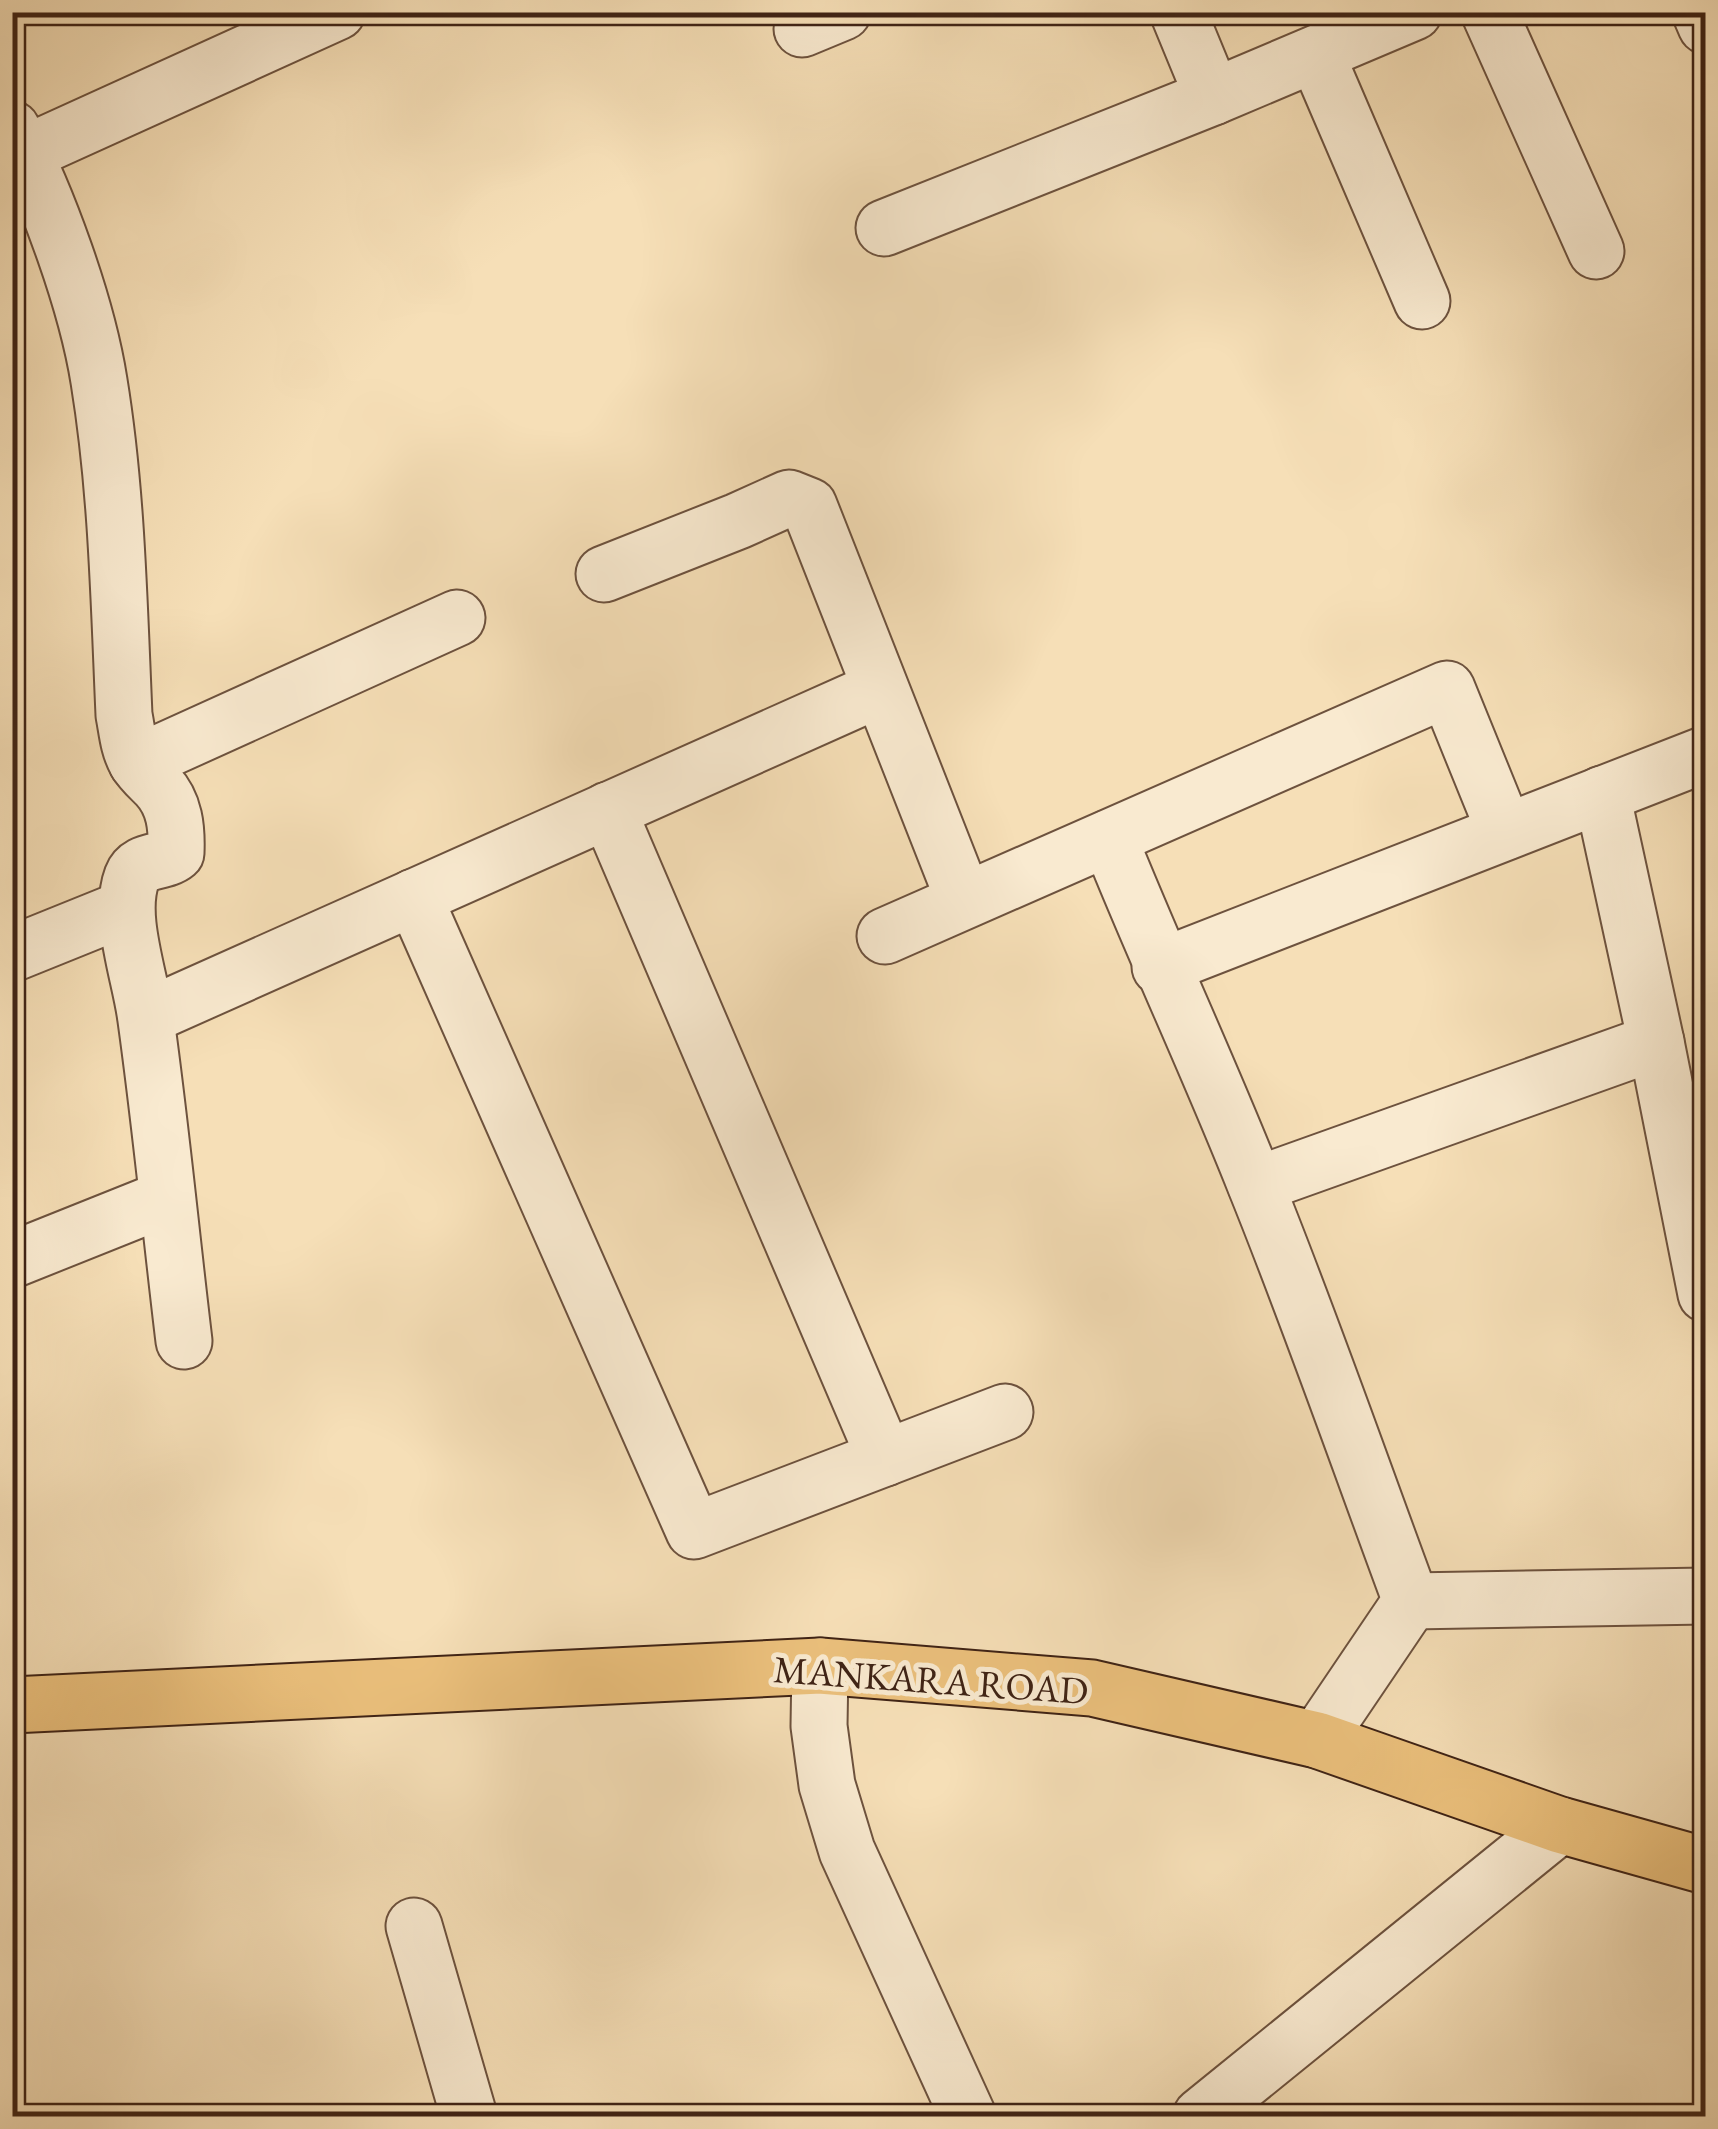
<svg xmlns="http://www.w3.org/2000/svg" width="1718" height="2129" font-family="'EB Garamond',serif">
  <rect width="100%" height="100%" fill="#f6dfb7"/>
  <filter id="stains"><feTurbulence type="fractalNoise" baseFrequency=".002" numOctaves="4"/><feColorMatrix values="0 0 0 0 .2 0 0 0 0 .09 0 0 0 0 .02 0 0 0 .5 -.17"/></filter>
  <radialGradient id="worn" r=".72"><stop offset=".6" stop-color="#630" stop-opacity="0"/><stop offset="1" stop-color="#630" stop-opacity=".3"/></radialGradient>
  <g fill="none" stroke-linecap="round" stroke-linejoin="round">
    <defs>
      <g id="minor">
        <path d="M1178,12L1213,97"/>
        <path d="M1489,12L1596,251"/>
        <path d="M1700,12L1706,26"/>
        <path d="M802,29L843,12"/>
        <path d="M1316,54L1422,301"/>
        <path d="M12,129C48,197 87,305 99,381C117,491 119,603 124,715C127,730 128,747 136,761C141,770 150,778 157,785C175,804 177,828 176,853C163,864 139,858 132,877C117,917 141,978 146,1020C161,1127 171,1234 184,1341"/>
        <path d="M24,154L337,12"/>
        <path d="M884,228L1213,97L1414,12"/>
        <path d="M604,574L738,521L789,498L809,506L964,900"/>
        <path d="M137,763L457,618"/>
        <path d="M1602,794L1656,1042L1706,1294"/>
        <path d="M608,810L885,1458"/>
        <path d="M1109,838C1155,953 1208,1065 1254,1181C1310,1319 1359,1461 1411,1601L1317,1740"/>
        <path d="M414,897L694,1531L1005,1412"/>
        <path d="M885,936L1447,689L1505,832"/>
        <path d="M12,954L126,908"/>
        <path d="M1160,967L1706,754"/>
        <path d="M146,1017L880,689"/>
        <path d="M1256,1185L1656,1042"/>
        <path d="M12,1260L167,1198"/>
        <path d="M1411,1601L1706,1596"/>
        <path d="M820,1666L819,1726L827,1785L847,1851L968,2116"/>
        <path d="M414,1926L469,2116"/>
        <path d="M1201,2116L1560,1825"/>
      </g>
      <path id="major" d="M12,1705L820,1666L1092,1688L1317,1740L1560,1825L1706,1866"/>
    </defs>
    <use href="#minor" stroke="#6d523e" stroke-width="59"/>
    <use href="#major" stroke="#3f2315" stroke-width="59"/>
    <use href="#minor" stroke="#f9ead0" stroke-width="55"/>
    <use href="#major" stroke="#ebc07c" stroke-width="55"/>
  </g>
  <g text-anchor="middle" stroke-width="10" stroke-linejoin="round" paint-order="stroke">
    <g font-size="38" fill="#3f2315" stroke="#f9ead0">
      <text transform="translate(931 1680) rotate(4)" y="13">MANKARA ROAD</text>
    </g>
  </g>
  <rect width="1718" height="2129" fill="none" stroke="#f6dfb7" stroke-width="50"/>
  <rect x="15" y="15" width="1688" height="2099" fill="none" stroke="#3f2315" stroke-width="5"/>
  <rect x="25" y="25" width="1668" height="2079" fill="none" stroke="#3f2315" stroke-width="2.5"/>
  <rect width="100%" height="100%" filter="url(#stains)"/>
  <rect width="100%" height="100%" fill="url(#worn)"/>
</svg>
